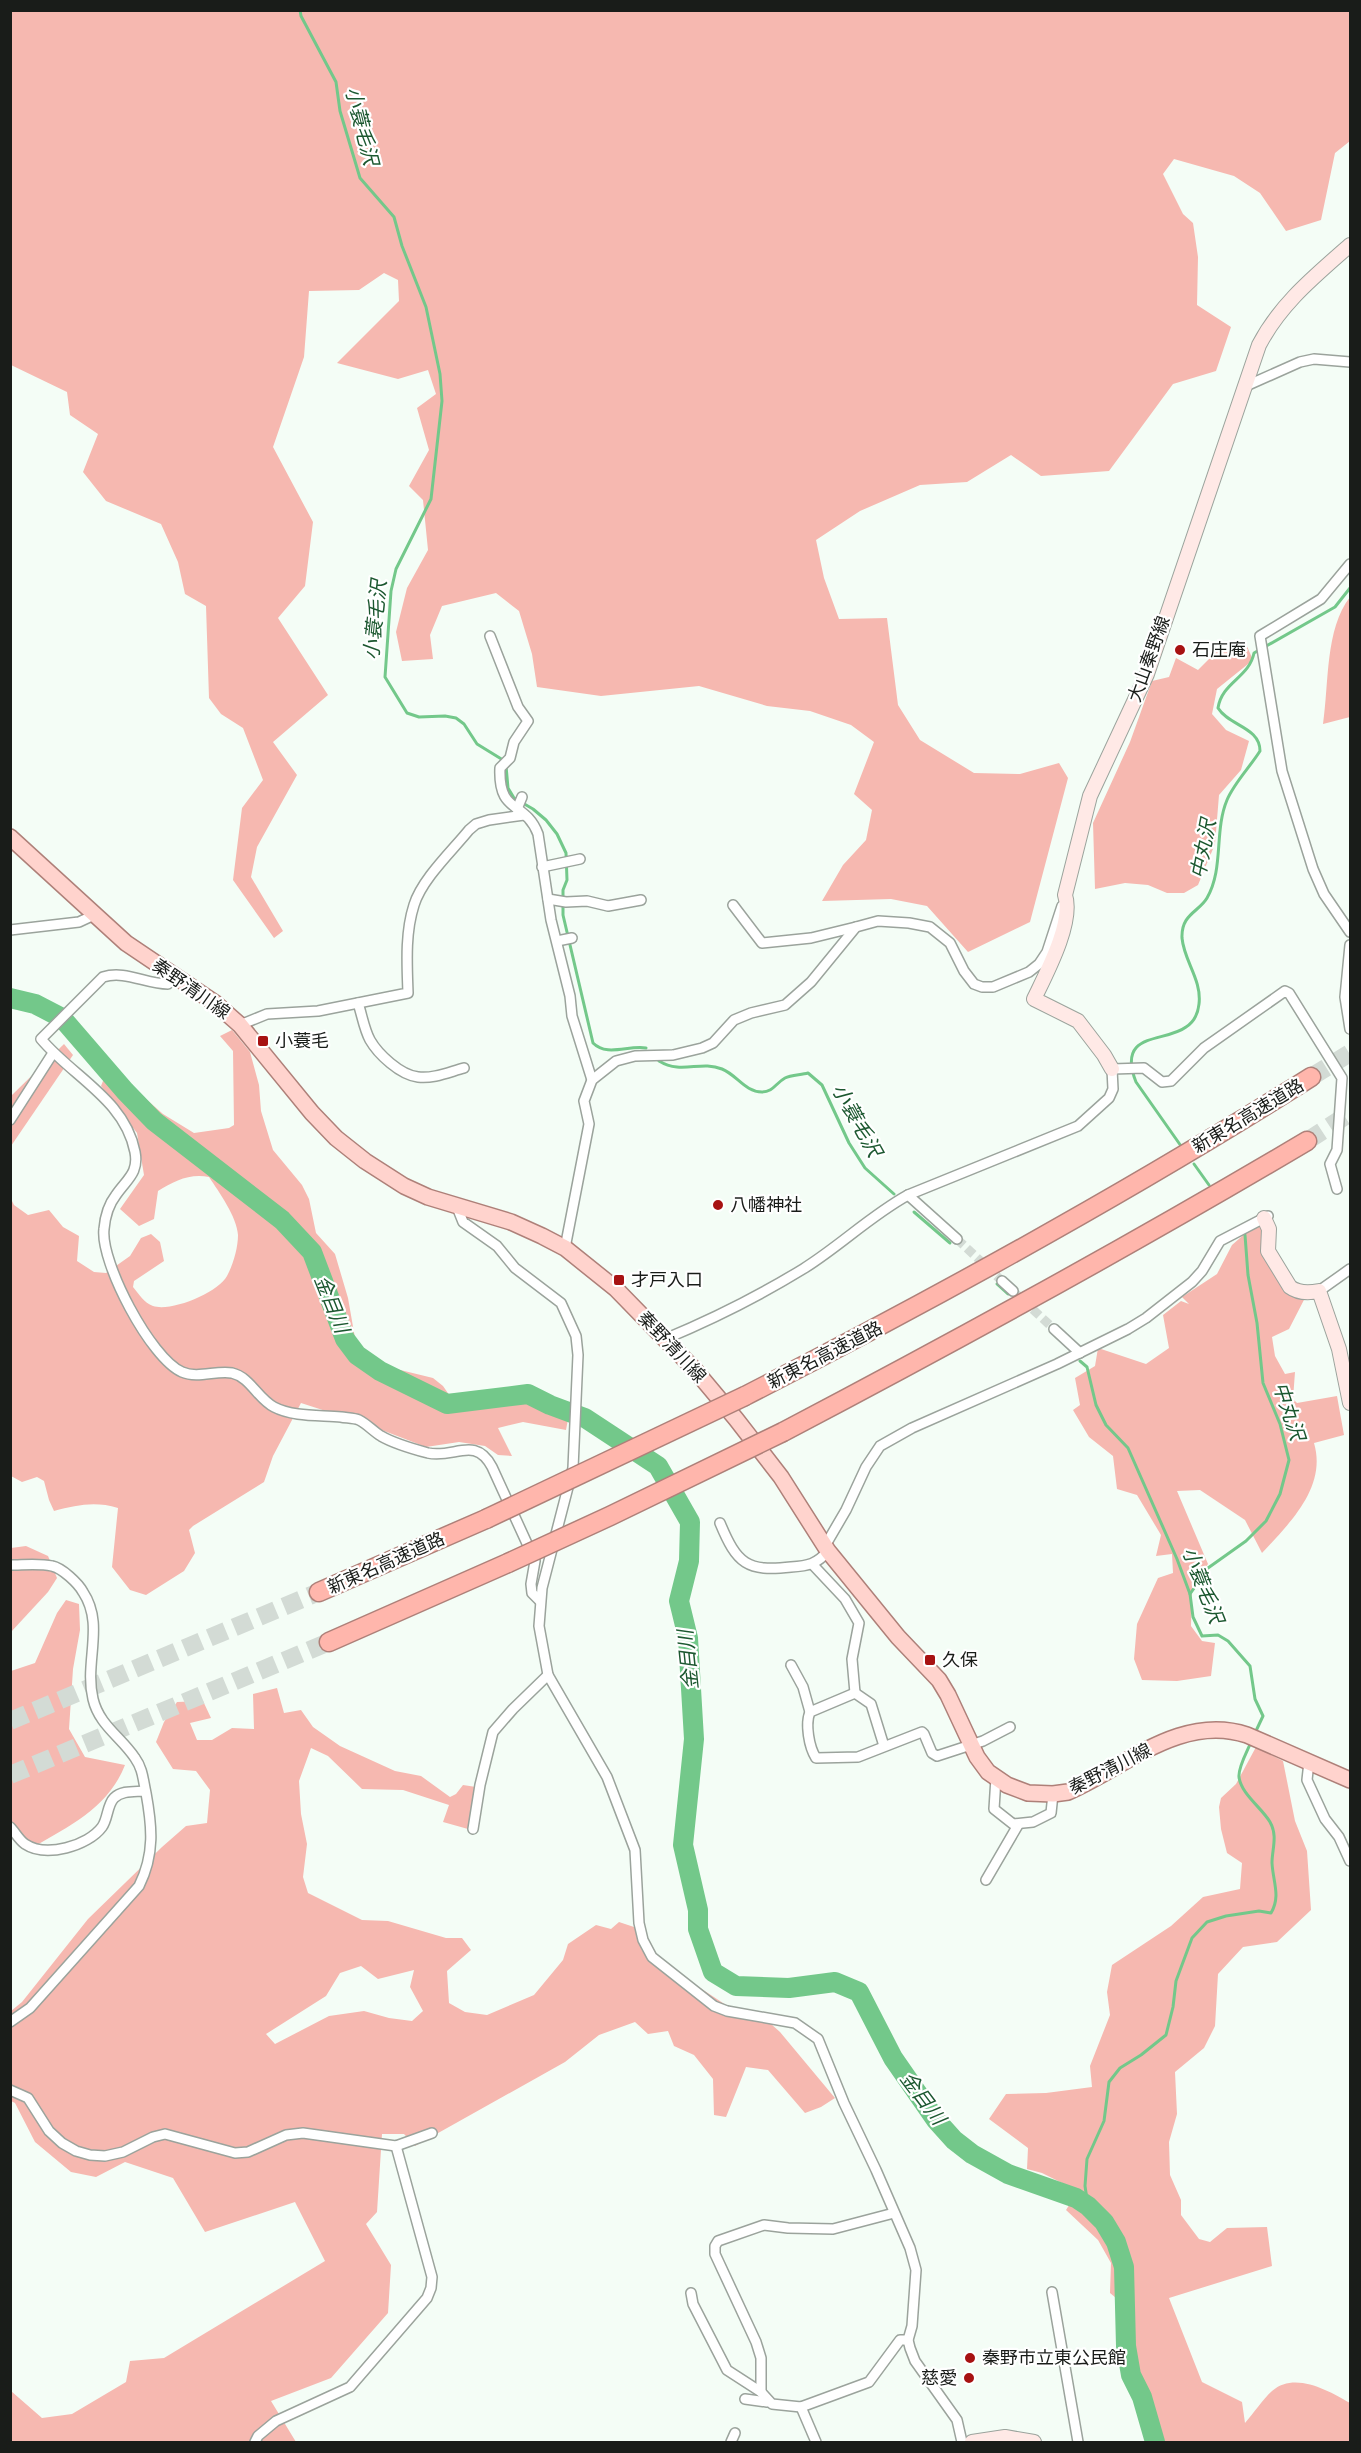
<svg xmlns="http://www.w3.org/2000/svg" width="1361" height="2453" font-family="'Source Sans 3','Noto Sans JP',sans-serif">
  <rect width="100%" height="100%" fill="#f4fdf6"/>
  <g fill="#f6b8b0" fill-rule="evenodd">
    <path d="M10,11H1350V141L1335,153L1321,220L1286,231L1260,193L1234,176L1174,159L1163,174L1183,214L1193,223L1198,257L1197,305L1231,327L1216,371L1173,384L1109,471L1041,476L1011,455L967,482L920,485L860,511L816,540L824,578L839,619L887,618L898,705L920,740L974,773L1020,774L1059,763L1068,778L1030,922L968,952L927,906L891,899L822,901L843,865L866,840L872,810L854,794L874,742L851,725L810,711L767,706L699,686L601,696L537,687L532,654L519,611L496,593L442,606L430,635L433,659L402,661L396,632L407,588L428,550L423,500L409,486L429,450L417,408L436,394L428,370L398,379L337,363L399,301L398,280L384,273L359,290L309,291L304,357L273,447L313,522L305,586L278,618L328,695L273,742L297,775L257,847L251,877L283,931L274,938L233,880L242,808L263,780L243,728L221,714L209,698L206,606L185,594L178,562L161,524L106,501L83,472L98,434L70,415L67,392L11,365Z"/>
    <path d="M1350,597V717L1323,724C1329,684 1325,629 1350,597Z"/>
    <path d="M1234,643L1246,644L1253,660L1217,689L1212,714L1226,730L1249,741L1241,770L1219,795L1215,844L1198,885L1184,893H1167L1148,885L1125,883L1095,889L1093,823L1130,742L1152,681L1169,677L1176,658L1198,670L1217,651Z"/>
    <path d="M232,1030L250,1052L259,1085L261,1111L273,1150L302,1185L309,1199L316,1233L335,1254L348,1298L355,1338L352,1360L360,1369L384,1366L433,1378L443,1386L452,1399L483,1397L509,1391L569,1414L566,1430L523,1422L498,1428L512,1456L498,1455L485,1446L459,1442L426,1447L366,1424L301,1403L273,1456L264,1482L193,1526L189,1530L195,1553L184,1571L146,1595L130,1590L112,1567L118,1508C95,1501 77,1505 54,1511L49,1500L44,1481L37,1477L22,1482L11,1476L10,1197L14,1205L28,1215L49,1210L63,1227L79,1236L77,1261L94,1272L106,1273L130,1256L141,1238L151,1234L160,1242L164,1261L134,1281L133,1287C139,1294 144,1303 153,1306C171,1312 218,1293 227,1276C233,1265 238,1248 238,1235C237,1217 219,1192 209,1177C190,1173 174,1181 158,1191L154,1219L139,1226L120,1209L144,1175L137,1133L101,1086L103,1081L129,1084L163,1114L194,1133L229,1128L234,1125L233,1051L220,1036Z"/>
    <path d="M64,1044L73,1055L11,1146V1096Z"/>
    <path d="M1263,1223L1274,1274L1307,1294L1289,1329L1272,1337L1275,1356L1285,1374L1295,1372L1293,1399L1297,1403L1337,1396L1344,1435L1314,1443C1327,1487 1290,1523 1262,1553L1245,1520L1200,1490L1177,1491L1208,1564L1192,1586L1191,1626L1202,1641L1215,1643L1211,1676L1177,1681L1142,1680L1134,1659L1137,1624L1158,1578L1173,1573L1172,1554L1156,1556L1161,1535L1137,1495L1117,1489L1113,1456L1089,1437L1073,1410L1080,1405L1075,1378L1095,1366L1098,1348L1146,1364L1169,1348L1163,1315L1181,1301L1189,1304L1182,1297L1217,1274L1232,1245L1248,1231Z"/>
    <path d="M26,1546L48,1556L57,1578L48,1592L11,1632V1548Z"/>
    <path d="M66,1600L79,1604L80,1630L73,1669L69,1729L85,1757L125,1765C108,1809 66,1828 28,1850L21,1847L11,1833V1671L35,1663L57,1613Z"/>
    <path d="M277,1688L284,1713L301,1710L313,1727L340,1746L395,1771L421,1776L450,1797L456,1794L463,1785L476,1787L468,1829L443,1822L449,1805L403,1790L362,1789L328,1756L311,1748L299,1781L301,1814L307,1844L303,1877L308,1893L362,1920L388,1921L446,1938H462L471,1950L447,1971L449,2003L465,2012L487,2015L534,1995L563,1960L568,1944L596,1925L611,1929L619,1922L640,1929L641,1949L726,2005L761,2015L780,2032L835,2098L821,2107L805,2113L768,2070L746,2067L726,2117L714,2115L713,2079L694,2055L674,2046L668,2031L648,2034L635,2022L599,2035L565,2062L415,2146L404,2134H382L377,2212L366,2224L391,2265L388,2313L331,2378L271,2401L296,2442H11V2391L42,2418L72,2414L126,2382L130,2361L164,2358L325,2261L295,2202L205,2232L173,2178L125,2162L96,2177L71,2172L35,2142L15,2103L11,2101V2011L22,2002L88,1919L162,1847L186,1826L207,1823L210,1790L196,1771L173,1769L156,1742L164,1722L177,1702L203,1701L211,1718L190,1723L197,1740H212L232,1728L254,1729L253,1694ZM361,1966L378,1979L414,1970L410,1987L423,2011L412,2021L389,2018L364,2011L329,2016L275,2044L266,2034L326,1996L340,1973Z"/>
    <path d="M1256,1747L1283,1761L1295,1821L1307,1851L1311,1910L1277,1942L1243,1947L1218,1974L1215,2026L1204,2048L1175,2072L1177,2114L1169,2142L1170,2175L1181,2200V2215L1199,2239L1210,2242L1227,2228L1267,2227L1272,2266L1169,2298L1202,2382L1242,2402L1245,2423C1254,2413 1262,2400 1272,2391C1295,2371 1329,2391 1350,2403V2442H1161L1154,2416L1134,2372L1129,2339L1128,2308L1110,2293L1111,2263L1098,2240L1066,2210L1078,2191L1042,2173L1027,2169L1028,2148L989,2119L1006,2094L1046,2093L1092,2087L1090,2066L1110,2015L1107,1992L1112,1965L1171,1926L1203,1897L1240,1889L1242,1863L1227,1853L1221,1829L1219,1807L1221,1798L1236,1784Z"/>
  </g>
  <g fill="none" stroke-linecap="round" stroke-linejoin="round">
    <g stroke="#73c88a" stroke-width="3">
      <path d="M300,10L301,16L336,82L340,111L360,178L394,217L402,246L426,307L440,374L442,401L431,499L396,569L391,591L385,677L407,713L419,717L445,716L456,718L464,724L477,744L503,760"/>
      <path d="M506,766L508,788L514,798L533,809L546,820L557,834L566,853L567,880L563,890V915L593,1043C607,1057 628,1045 646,1048"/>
      <path d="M659,1061C682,1075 700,1060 722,1069C737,1075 745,1092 762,1092C773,1092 776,1083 785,1078C791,1075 801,1075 808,1073L822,1085L849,1143L865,1168L894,1194"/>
      <path d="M1181,1146L1136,1082C1116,1031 1165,1043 1186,1027C1194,1022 1198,1013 1199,1004C1202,980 1184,961 1182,938C1181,914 1199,912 1207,898C1224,869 1214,831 1227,800C1234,783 1250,767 1260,751C1260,727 1229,726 1218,708C1222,682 1249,678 1254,653L1335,607L1350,588"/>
      <path d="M1194,1164L1209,1185"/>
      <path d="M914,1212L950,1243"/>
      <path d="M997,1284L1008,1294"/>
      <path d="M1080,1361L1087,1367L1096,1405L1106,1425L1128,1448L1177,1559L1190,1594L1193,1617L1202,1636L1218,1635L1228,1641L1250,1666L1255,1699L1263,1716L1255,1733"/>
      <path d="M1190,1594L1208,1568L1246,1541L1266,1521L1280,1494L1289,1460L1280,1424L1263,1383L1257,1323L1248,1275L1245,1235"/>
      <path d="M1088,2206L1085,2186L1087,2159L1104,2121L1109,2082L1120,2068L1141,2055L1166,2035L1173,2007L1176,1981L1192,1938L1207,1922L1226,1916L1259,1911L1271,1913C1281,1896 1273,1882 1272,1863C1272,1849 1278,1836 1270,1822C1262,1808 1241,1794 1239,1777C1238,1767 1247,1752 1251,1742"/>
    </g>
    <path stroke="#73c88a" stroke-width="20" d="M10,998L35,1004L62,1018L125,1091L154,1121L282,1220L312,1252L345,1339L357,1355L380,1371L447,1404L528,1394L550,1405L585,1418L658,1466L690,1522L689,1561L679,1601L688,1638L694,1739L683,1845L698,1910V1929L713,1972L736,1986L789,1988L835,1982L859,1992L893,2058L936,2120L954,2140L972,2154L1008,2174L1076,2198L1088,2206L1104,2222L1116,2242L1124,2267L1126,2346L1131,2375L1142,2397L1155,2442"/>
    <g stroke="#d3dbd5" stroke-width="9" stroke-dasharray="9 4.5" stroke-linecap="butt">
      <path d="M957,1239L1002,1281"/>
      <path d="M1013,1291L1054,1329"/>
    </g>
    <g stroke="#d3dbd5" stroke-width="18" stroke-dasharray="18 9" stroke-linecap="butt">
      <path d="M1311,1077L1350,1053"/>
      <path d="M1307,1141L1350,1113"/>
      <path d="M10,1721L319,1592"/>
      <path d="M10,1775L329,1642"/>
    </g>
    <defs>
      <g id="street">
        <path d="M1246,386L1300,362L1314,359L1350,362"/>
        <path d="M1350,564L1321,599L1260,636L1282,771L1313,869L1324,894L1350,932"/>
        <path d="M490,636L518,707L528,721L514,742L510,758L500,768C498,815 525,800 538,834L551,920L570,996L572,1016L592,1080"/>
        <path d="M517,809L522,797"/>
        <path d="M542,867L580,859"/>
        <path d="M548,899L566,902L587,901L608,906L641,900"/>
        <path d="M733,905L762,943L811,938L856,927"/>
        <path d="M10,930L79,922L94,915"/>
        <path d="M557,941L572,938"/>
        <path d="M1350,945L1345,997L1350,1029"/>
        <path d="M174,976L168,984C146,984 125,970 103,977L41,1039C73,1077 125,1100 135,1152C139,1173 127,1179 116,1195C109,1204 105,1217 104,1229C100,1262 151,1359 182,1372C198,1379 216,1370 232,1373C250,1377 258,1399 274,1407C293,1417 320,1415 341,1417C346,1418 354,1418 359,1420C367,1424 373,1431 381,1436C393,1443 413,1449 428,1453C454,1459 475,1435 492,1467L535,1561L531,1584L532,1593L540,1601"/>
        <path d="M358,1003C362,1015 364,1029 370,1040C378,1054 400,1075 418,1077C433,1079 449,1072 464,1068"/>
        <path d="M240,1025L267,1014L318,1011L408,993C407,964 405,933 414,905C422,879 452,851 469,830L476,824L489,820L524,815"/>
        <path d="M10,1120L53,1053"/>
        <path d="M908,1195L957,1239"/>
        <path d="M457,1207L463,1222L497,1246L515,1268L561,1303L576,1336L578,1355L573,1468L542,1588L539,1626L548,1675L607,1777L635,1850L639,1923L643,1940L652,1957L714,2006L727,2011L795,2023L818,2039L844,2103L876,2170L910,2248L916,2270L912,2326L908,2340L910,2348L915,2361L957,2420L962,2442"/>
        <path d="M565,1248L589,1124L584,1101L592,1080L616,1061L635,1056L673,1055L702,1048L713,1043L734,1020L751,1013L785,1005L811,982L856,927L878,921L909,923L930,927L950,943L964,971L974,984L982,987H993L1029,972L1039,964L1047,952L1062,906"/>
        <path d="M1002,1281L1013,1291"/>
        <path d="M1319,1291L1350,1269"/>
        <path d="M1054,1329L1080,1353"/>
        <path d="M665,1339C713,1319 759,1296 803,1269C840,1246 870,1216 908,1195L1078,1126L1109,1098L1113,1089L1112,1069L1144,1068L1162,1082L1171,1081L1204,1048L1285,991L1289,993L1342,1078L1337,1150L1330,1164L1337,1189"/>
        <path d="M720,1523C737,1564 747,1572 791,1567C808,1566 817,1564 828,1551"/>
        <path d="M825,1546L846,1510L866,1467L880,1446L912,1428L1057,1364L1128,1329L1146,1318L1192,1282L1202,1271L1220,1241L1268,1216"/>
        <path d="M10,1565C23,1565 39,1563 52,1566C62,1568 78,1583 83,1592C105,1625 84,1662 93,1699C99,1725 121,1737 135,1758C143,1769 143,1780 146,1793C152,1826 155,1854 139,1886L30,2008L10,2022"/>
        <path d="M813,1565L845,1599L859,1623L852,1659L855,1693"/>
        <path d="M791,1665L803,1687L810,1712"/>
        <path d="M855,1693L810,1712C805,1724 809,1747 816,1758L858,1757L922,1732L924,1734L932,1753L937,1756L983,1741L1010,1727"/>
        <path d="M855,1693L871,1704L884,1746"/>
        <path d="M1309,1762L1307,1780L1325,1819L1339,1837L1350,1861"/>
        <path d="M996,1778L994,1809L1013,1824L1033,1822L1051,1813L1053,1794"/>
        <path d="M10,1827C15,1832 19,1840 25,1844C46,1858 88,1846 102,1827C108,1819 107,1805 114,1798C122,1790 135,1792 145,1791"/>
        <path d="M473,1829L480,1785L493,1732L513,1709L548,1675"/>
        <path d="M986,1880L1018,1825"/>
        <path d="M10,2090L28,2098L49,2131L62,2143L76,2151L90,2155L105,2156L123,2152L153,2137L165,2134L235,2153L248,2152L286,2135L303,2133L396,2146L432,2133"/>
        <path d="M1052,2292L1078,2442"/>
        <path d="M691,2293L693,2304L727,2370L761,2392L772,2404L801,2407L869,2382L900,2340H908"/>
        <path d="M761,2392V2358L756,2342L715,2254V2246L718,2241L764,2225L788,2228L833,2229L894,2213"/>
        <path d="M745,2399L767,2402"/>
        <path d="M801,2407L816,2442"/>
        <path d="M255,2442L258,2436L276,2421L350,2387L427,2298L431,2288L432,2277L396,2146"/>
        <path d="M731,2442L735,2433"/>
      </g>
      <g id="secondary">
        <path d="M1112,1069L1104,1055L1078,1021L1034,999C1046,974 1074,922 1065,895L1090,796L1147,674L1259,345C1281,303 1315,276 1350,245"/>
        <path d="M1264,1218L1269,1229L1268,1251L1290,1287C1298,1293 1309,1293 1319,1291L1339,1349L1350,1403"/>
        <path d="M972,2442L1005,2437L1034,2442"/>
      </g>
      <path id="primary" d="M10,837L126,943L215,1003L240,1025L312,1113L336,1138L365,1161L404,1186L428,1197L511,1222L542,1236L565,1248L616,1289L695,1370L736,1419L781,1477L828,1551L898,1637L939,1680L948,1695L977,1757L988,1772L1007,1785L1028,1793L1053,1794L1068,1792C1125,1767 1182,1713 1247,1735L1350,1780"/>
      <g id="highway">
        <path d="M745,1396C938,1297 1128,1193 1311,1077"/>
        <path d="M783,1432C960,1339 1135,1243 1307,1141"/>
        <path d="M319,1592L486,1519"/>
        <path d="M329,1642L508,1563"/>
      </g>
    </defs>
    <use href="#street" stroke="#9ba39c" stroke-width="12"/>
    <use href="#secondary" stroke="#9ba39c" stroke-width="16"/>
    <use href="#primary" stroke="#ae8079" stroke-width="18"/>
    <use href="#highway" stroke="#ae8079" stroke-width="21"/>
    <use href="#street" stroke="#fff" stroke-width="9"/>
    <use href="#secondary" stroke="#ffe9e6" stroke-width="14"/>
    <use href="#primary" stroke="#ffd3cd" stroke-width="15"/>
    <use href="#highway" stroke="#ffb6ac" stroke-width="18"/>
    <defs>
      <g id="highway-bridge">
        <path d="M486,1519L745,1396"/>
        <path d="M508,1563L610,1516L783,1432"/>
      </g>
    </defs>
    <use href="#highway-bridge" stroke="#ae8079" stroke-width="21" stroke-linecap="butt"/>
    <use href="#highway-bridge" stroke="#ffb6ac" stroke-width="18"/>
  </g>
  <g fill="#a71212" stroke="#fff" stroke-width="2">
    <circle cx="1180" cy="650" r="6"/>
    <rect x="257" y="1035" width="12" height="12" rx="3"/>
    <circle cx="718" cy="1205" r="6"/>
    <rect x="613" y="1274" width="12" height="12" rx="3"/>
    <rect x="924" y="1654" width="12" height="12" rx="3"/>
    <circle cx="970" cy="2358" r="6"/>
    <circle cx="969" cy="2378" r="6"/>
  </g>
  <g text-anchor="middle" stroke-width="4.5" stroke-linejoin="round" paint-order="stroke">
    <g font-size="18" fill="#191c19" stroke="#fff" text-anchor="start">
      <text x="1192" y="656">石庄庵</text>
      <text x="275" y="1047">小蓑毛</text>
      <text x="730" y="1211">八幡神社</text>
      <text x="631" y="1286">才戸入口</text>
      <text x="942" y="1666">久保</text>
      <text x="982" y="2364">秦野市立東公民館</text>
      <text x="957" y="2384" text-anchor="end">慈愛</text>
    </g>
    <g font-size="18" fill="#191c19" stroke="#fff">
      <text transform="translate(1149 659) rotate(-70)" y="6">大山秦野線</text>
      <text transform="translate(191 989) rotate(35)" y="6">秦野清川線</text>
      <text transform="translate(1248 1116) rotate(-31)" y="6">新東名高速道路</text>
      <text transform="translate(672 1347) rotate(47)" y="6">秦野清川線</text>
      <text transform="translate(825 1355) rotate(-27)" y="6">新東名高速道路</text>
      <text transform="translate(386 1563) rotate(-24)" y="6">新東名高速道路</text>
      <text transform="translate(1110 1769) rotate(-27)" y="6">秦野清川線</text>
    </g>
    <g font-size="20" font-style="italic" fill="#1c5830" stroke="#fff">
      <text transform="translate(362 126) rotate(76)" y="7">小蓑毛沢</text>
      <text transform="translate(375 620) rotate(-84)" y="7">小蓑毛沢</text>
      <text transform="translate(1203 849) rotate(-79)" y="7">中丸沢</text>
      <text transform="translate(857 1120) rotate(61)" y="7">小蓑毛沢</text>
      <text transform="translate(332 1304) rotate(68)" y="7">金目川</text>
      <text transform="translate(1289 1411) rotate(72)" y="7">中丸沢</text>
      <text transform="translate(1203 1585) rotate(69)" y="7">小蓑毛沢</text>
      <text transform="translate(688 1660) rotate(-96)" y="7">金目川</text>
      <text transform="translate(923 2098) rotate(53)" y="7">金目川</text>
    </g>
  </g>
  <rect width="1361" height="2453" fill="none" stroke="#191c19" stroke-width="24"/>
</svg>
